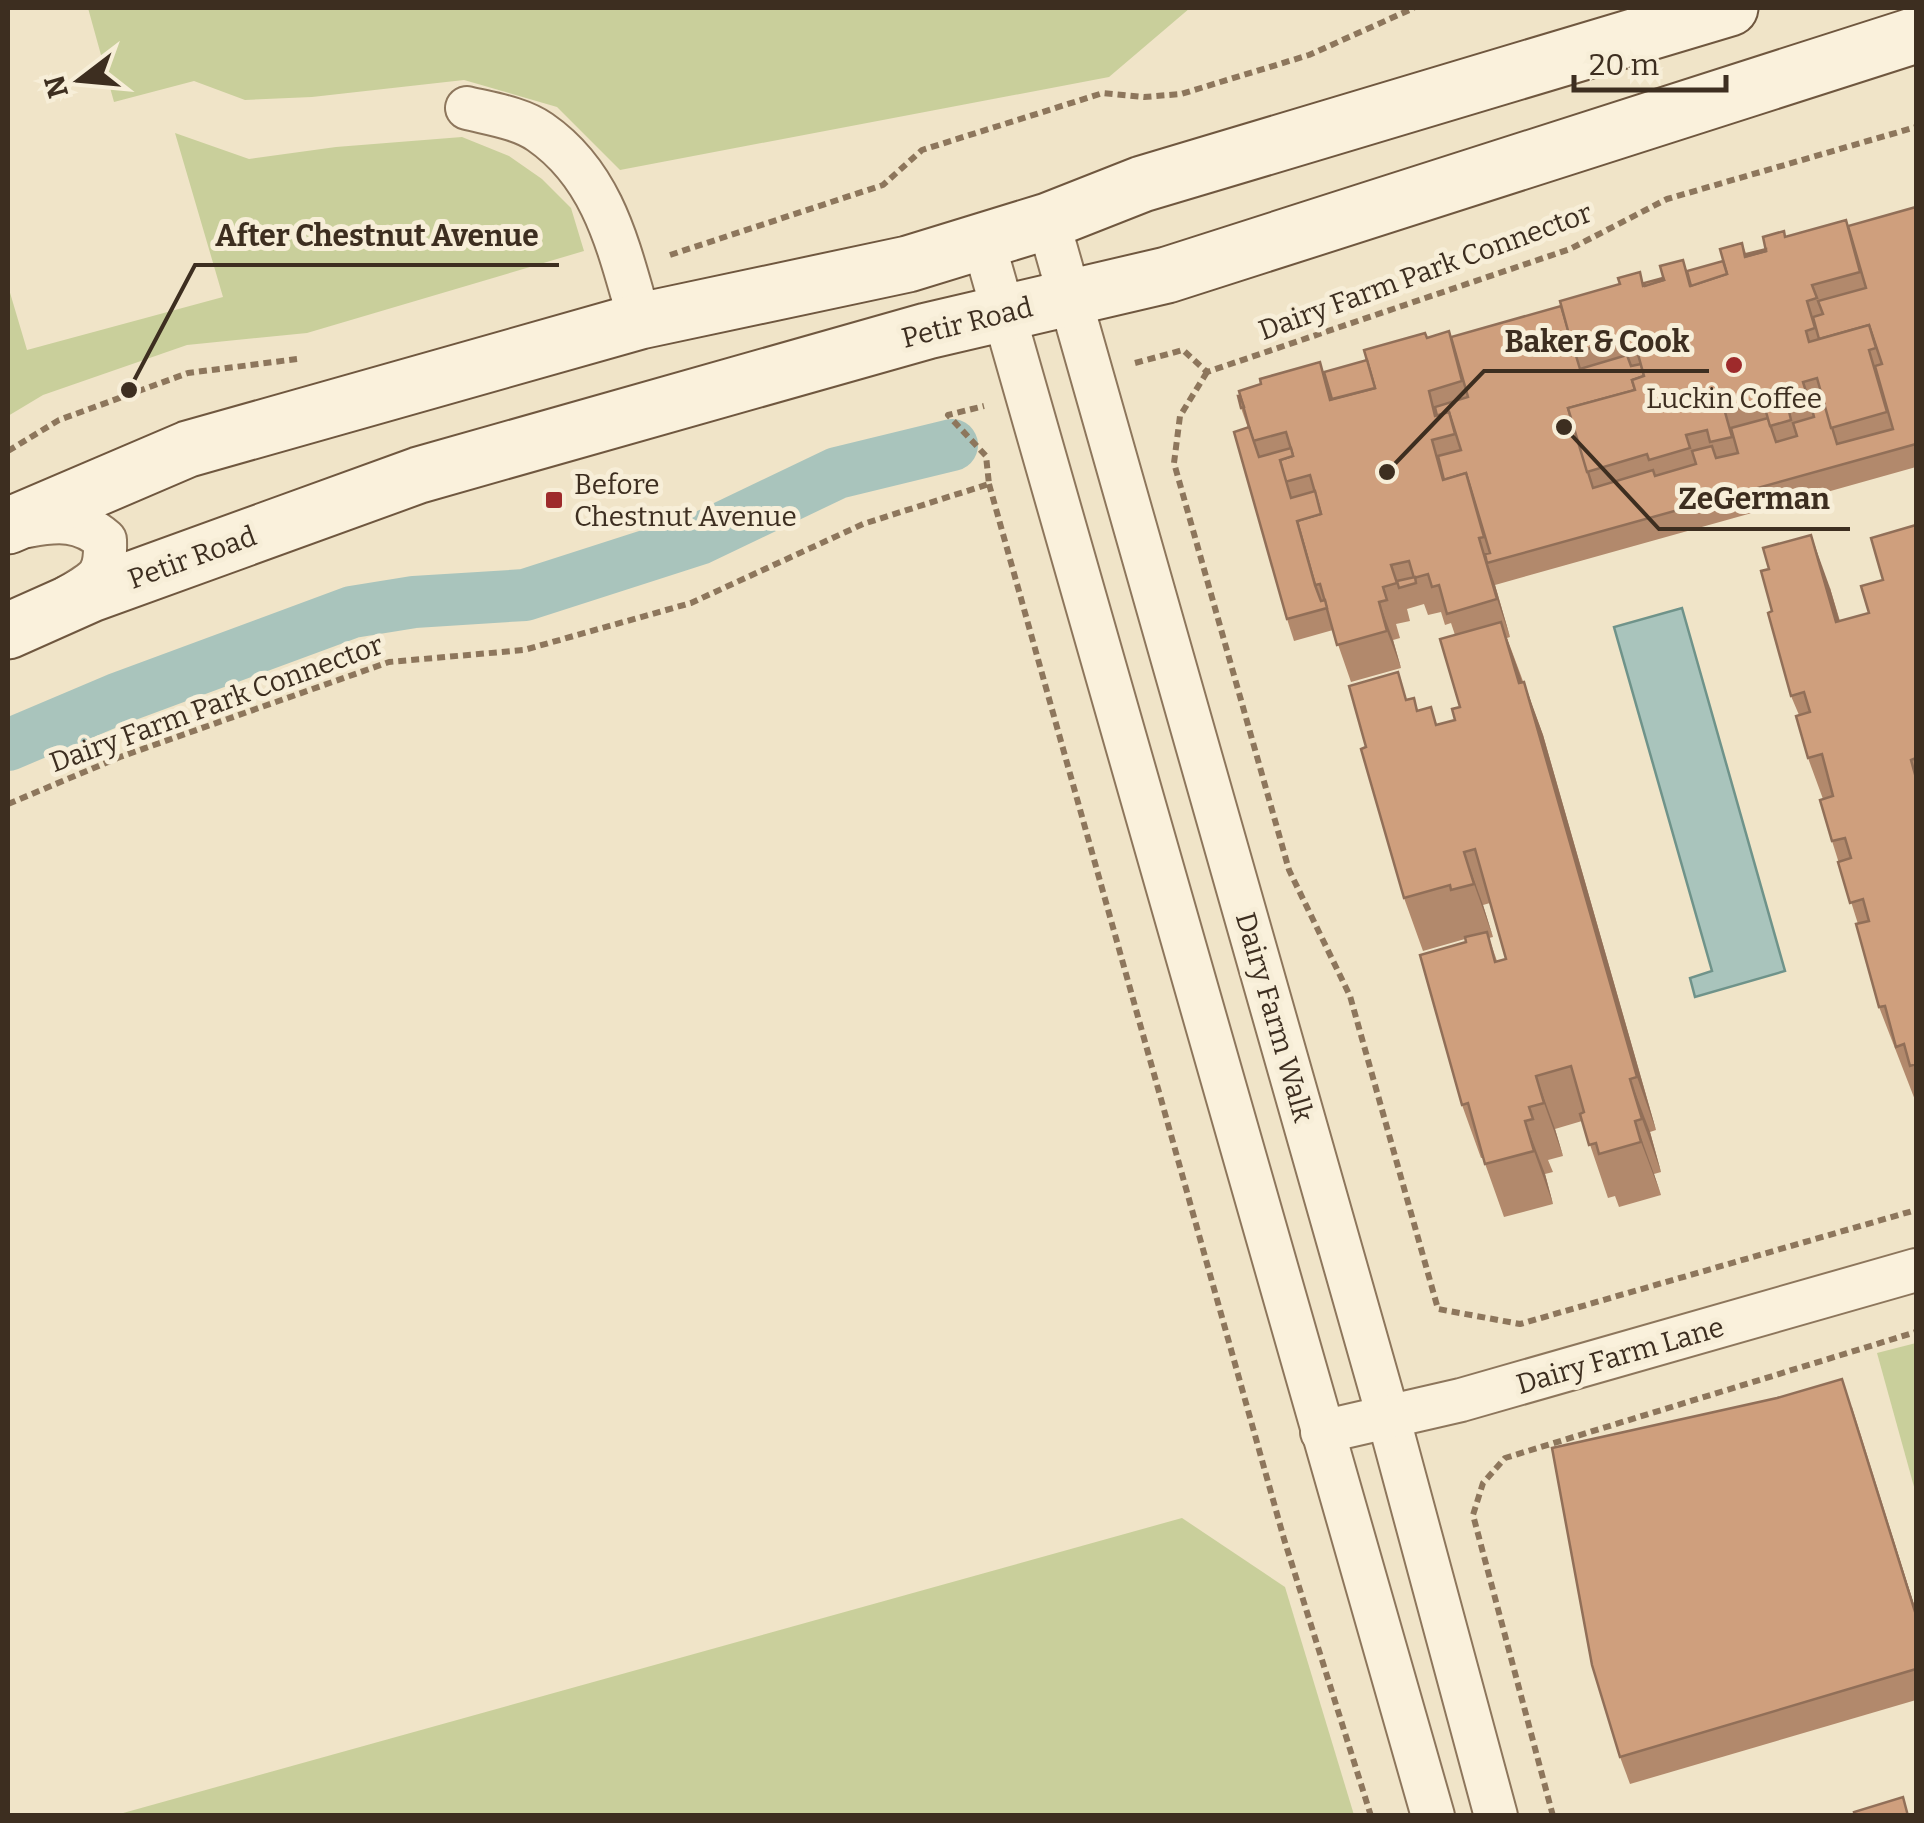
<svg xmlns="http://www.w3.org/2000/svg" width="1924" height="1823" font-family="Bitter,serif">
  <rect width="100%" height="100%" fill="#f0e4c8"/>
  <g fill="#c9cf9b">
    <path d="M88,8H1190L1109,77L620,170L557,107L464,80L312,97L245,100L194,81L114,102Z"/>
    <path d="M175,133L249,159L336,147L462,137L509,156L542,179L571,208L584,251L307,333L187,345L43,395L8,416V286L27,350L223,297Z"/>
    <path d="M1916,1343V1494L1877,1353Z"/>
    <path d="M1182,1518L1285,1587L1354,1815H116Z"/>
  </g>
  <path fill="#a9c4bc" stroke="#6f938a" stroke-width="2.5" d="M1682,608L1785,971L1695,997L1690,978L1712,971L1614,627Z"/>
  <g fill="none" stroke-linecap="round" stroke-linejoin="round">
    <path stroke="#a9c4bc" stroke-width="52" d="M8,745L117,699L352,612L414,602L525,595L699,539L837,473L952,445"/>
    <defs>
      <g id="minor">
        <path d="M467,108C491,114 520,118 540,132C605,177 619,250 640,321"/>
        <path d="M1048,221L1388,1416L1496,1816"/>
        <path d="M983,241L1433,1816"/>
        <path d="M28,526C58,520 81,519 105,540C106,576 99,579 68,597"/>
        <path d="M1322,1432L1461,1400L1916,1270"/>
      </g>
      <g id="secondary">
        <path d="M8,526L188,449L640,321L908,264L1048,221L1142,184L1730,8"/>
        <path d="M8,631L91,594L419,475L927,331L1167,275L1916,35"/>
      </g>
    </defs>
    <use href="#minor" stroke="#8d765c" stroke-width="46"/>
    <use href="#secondary" stroke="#6f573f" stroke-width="59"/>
    <g stroke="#8d765c" stroke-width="6" stroke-dasharray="8 5" stroke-linecap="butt">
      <path d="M670,255L883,185L922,150L1103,93L1144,97L1181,94L1309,55L1414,8"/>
      <path d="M1135,363L1183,350L1207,372L1570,249L1667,199L1916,127"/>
      <path d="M1207,372L1180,416L1174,463L1289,870L1350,996L1438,1309L1520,1324L1916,1210"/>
      <path d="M8,451L59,420L188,373L297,359"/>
      <path d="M989,484L1284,1539L1371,1816"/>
      <path d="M8,804L120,757L389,662L524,650L691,603L863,524L989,484L986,456L948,415L984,406"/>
      <path d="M1553,1816L1473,1515L1483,1483L1505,1458L1916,1332"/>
    </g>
    <use href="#minor" stroke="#faf1dc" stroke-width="42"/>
    <use href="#secondary" stroke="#faf1dc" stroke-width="55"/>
  </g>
  <g fill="#b2896c" fill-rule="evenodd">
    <path d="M1916,207V467L1495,585L1510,637L1507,638L1543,735L1656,1130L1650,1132L1661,1172L1654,1174L1661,1195L1619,1207L1615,1196L1608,1198L1582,1121L1555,1129L1563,1156L1548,1160L1553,1172L1545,1174L1553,1204L1504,1217L1483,1158H1481L1462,1105L1465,939L1423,951L1404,898L1366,747L1408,700L1414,698L1418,711L1431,707L1437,725L1455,720L1460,707L1455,635L1451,623L1445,625L1441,612L1428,615L1424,604L1407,609L1410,621L1396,624L1400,638L1393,640L1401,668L1351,682L1333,630L1294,641L1287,619L1248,428L1241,408L1324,372L1367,360L1427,338L1451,337L1663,278L1683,260L1687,271L1723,261L1742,243L1747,256L1766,249L1786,237L1848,226ZM1490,903L1506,959L1497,961L1489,938L1493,937L1483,905Z"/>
    <path d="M1916,525V1099L1915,1100L1879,1007L1858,924L1832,841L1823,799L1808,758L1799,715L1791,696L1772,611L1769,569L1830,588L1840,621L1869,613L1883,580Z"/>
    <path d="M1852,1407L1916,1611V1700L1630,1784L1620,1757Z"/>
  </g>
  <g fill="#916f58">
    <path d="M1811,535L1830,588L1855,675L1836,622Z"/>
    <path d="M1479,538L1495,585L1510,637L1497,599Z"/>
    <path d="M1379,602L1393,640L1401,668L1387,631Z"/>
    <path d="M1501,622L1520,675L1538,736L1519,683Z"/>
    <path d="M1524,682L1543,735L1656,1130L1637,1077Z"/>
    <path d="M1464,852L1483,905L1493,937L1474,884Z"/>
    <path d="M1536,1076L1555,1129L1563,1156L1544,1103Z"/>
    <path d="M1630,1079L1650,1132L1661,1172L1642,1119Z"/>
    <path d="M1525,1121L1545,1174L1553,1204L1534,1151Z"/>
    <path d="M1635,1121L1654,1174L1661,1195L1641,1142Z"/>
    <path d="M1842,1379L1916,1611V1615Z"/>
  </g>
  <g fill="#cf9f7d" stroke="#916f58" stroke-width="2.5">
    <path d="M1916,207V444L1487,563L1485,554L1490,553L1466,473L1444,480L1438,456L1461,450L1449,412L1437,416L1435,407L1468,397L1451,337L1561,306L1580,369L1627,355L1631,366L1641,364L1644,376L1632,380L1635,390L1568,408L1593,488L1653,470L1655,476L1696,464L1692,451L1712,446L1716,458L1738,453L1731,428L1768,418L1776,442L1797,436L1793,423L1814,417L1809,398L1822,394L1837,444L1893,429L1875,366L1882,364L1869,325L1819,339L1813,317L1823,314L1818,301L1866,288L1848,226Z"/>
    <path d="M1846,220L1860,272L1812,285L1817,298L1807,301L1815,328L1806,331L1809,342L1869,325L1876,348L1869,350L1887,412L1831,428L1817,378L1803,382L1809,401L1788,407L1791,420L1770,426L1763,401L1725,412L1732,437L1710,442L1707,430L1686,435L1690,448L1649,460L1647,454L1587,472L1568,408L1635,390L1632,380L1644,376L1636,347L1625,350L1622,339L1574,353L1560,301L1620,284L1618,278L1640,272L1643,286L1664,280L1660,266L1683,260L1690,286L1727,274L1720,249L1742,243L1745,257L1766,251L1763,237L1784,231L1785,237Z"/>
    <path d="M1766,249V251L1747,256L1746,254Z"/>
    <path d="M1723,261L1727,274L1691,286L1687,271Z"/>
    <path d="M1663,278L1664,280L1645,286L1644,283Z"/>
    <path d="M1449,331L1462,381L1429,391L1435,416L1449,412L1455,434L1432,440L1443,480L1466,473L1484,537L1479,538L1497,599L1447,614L1439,585L1432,587L1428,574L1414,578L1409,561L1391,565L1397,583L1383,587L1387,600L1379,602L1387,631L1337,645L1320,584L1315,585L1297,521L1321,514L1310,475L1285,482L1280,460L1293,456L1286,432L1253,441L1239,391L1261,384L1260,379L1320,362L1330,400L1375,388L1364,350L1425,333L1427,338Z"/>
    <path d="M1367,360L1375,388L1332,399L1324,372Z"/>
    <path d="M1238,396H1240L1244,407L1241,408Z"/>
    <path d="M1249,427L1259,457L1291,448L1293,456L1280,460L1291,498L1315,491L1321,514L1297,521L1315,585L1321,601L1325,600L1327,608L1287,619L1234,432Z"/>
    <path d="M1916,525V758L1911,760L1916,778V1064L1910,1066L1904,1044L1896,1047L1885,1006L1879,1007L1856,924L1869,921L1863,899L1850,903L1838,862L1851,858L1845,838L1832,841L1820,800L1833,796L1822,754L1808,758L1796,716L1810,712L1804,692L1791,696L1768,613L1772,611L1761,571L1769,569L1763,548L1811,535L1836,622L1869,613L1861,586L1883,580L1871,538Z"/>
    <path d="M1415,577L1416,583L1399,588L1397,581Z"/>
    <path d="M1501,622L1519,683L1524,682L1637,1077L1630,1079L1642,1119L1635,1121L1641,1142L1599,1154L1596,1143L1589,1145L1580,1114L1584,1112L1571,1066L1536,1076L1544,1103L1529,1107L1533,1119L1525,1121L1534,1151L1485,1164L1468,1103L1462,1105L1420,955L1466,942L1465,937L1487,932L1495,962L1506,959L1475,849L1464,852L1474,884L1451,890L1450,885L1404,898L1361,749L1366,747L1349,686L1398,672L1406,700L1414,698L1417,711L1431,707L1436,725L1455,720L1452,709L1460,707L1440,639Z"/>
    <path d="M1842,1379L1916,1615V1669L1620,1757L1592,1665L1552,1448L1777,1398Z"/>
    <path d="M1903,1797L1908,1816H1855L1854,1812Z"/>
  </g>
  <g fill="#9e2a2b" stroke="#f7eed8" stroke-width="4">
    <circle cx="1734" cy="365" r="10"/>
    <rect x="544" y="490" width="20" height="20" rx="5"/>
  </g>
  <g text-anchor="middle" stroke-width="10" stroke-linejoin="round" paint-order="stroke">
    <g font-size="28" fill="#3d2e20" stroke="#f7eed8">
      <text transform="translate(1425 271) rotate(-20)" y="10">Dairy Farm Park Connector</text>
      <text transform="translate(967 322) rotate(-14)" y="10">Petir Road</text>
      <text transform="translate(192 557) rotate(-20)" y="10">Petir Road</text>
      <text transform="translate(216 703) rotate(-20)" y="10">Dairy Farm Park Connector</text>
      <text transform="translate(1275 1017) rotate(74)" y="10">Dairy Farm Walk</text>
      <text transform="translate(1620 1355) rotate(-16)" y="10">Dairy Farm Lane</text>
    </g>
    <g font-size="28" fill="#3d2e20" stroke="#f7eed8">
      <text x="1734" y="408">Luckin Coffee</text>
      <text x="574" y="494" text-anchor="start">Before<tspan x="574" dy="32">Chestnut Avenue</tspan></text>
    </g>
  </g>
  <path fill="none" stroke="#3d2e20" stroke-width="4" d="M129 390L195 265H559M1387 472L1484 371H1709M1564 427L1659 529H1850"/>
  <g fill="#3d2e20" stroke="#f7eed8" stroke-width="4">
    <circle cx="129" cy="390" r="10"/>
    <circle cx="1387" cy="472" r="10"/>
    <circle cx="1564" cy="427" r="10"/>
  </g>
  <g font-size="30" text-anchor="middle" font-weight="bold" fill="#3d2e20" stroke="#f7eed8" stroke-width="10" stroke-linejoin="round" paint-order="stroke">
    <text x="377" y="246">After Chestnut Avenue</text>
    <text x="1597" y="352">Baker &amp; Cook</text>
    <text x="1754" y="509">ZeGerman</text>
  </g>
  <rect width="1924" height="1823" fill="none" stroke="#3d2e20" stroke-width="20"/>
  <g transform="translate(80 80) rotate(254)" stroke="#f7eed8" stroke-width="8" paint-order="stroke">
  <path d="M0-8L18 38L0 25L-18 38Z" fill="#3d2e20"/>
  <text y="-15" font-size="28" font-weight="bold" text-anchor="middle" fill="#3d2e20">N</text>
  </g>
  <path d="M1574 75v15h152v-15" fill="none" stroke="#3d2e20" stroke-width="5"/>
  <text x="1589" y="75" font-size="30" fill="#3d2e20" stroke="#f7eed8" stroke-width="8" paint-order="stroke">20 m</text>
</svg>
